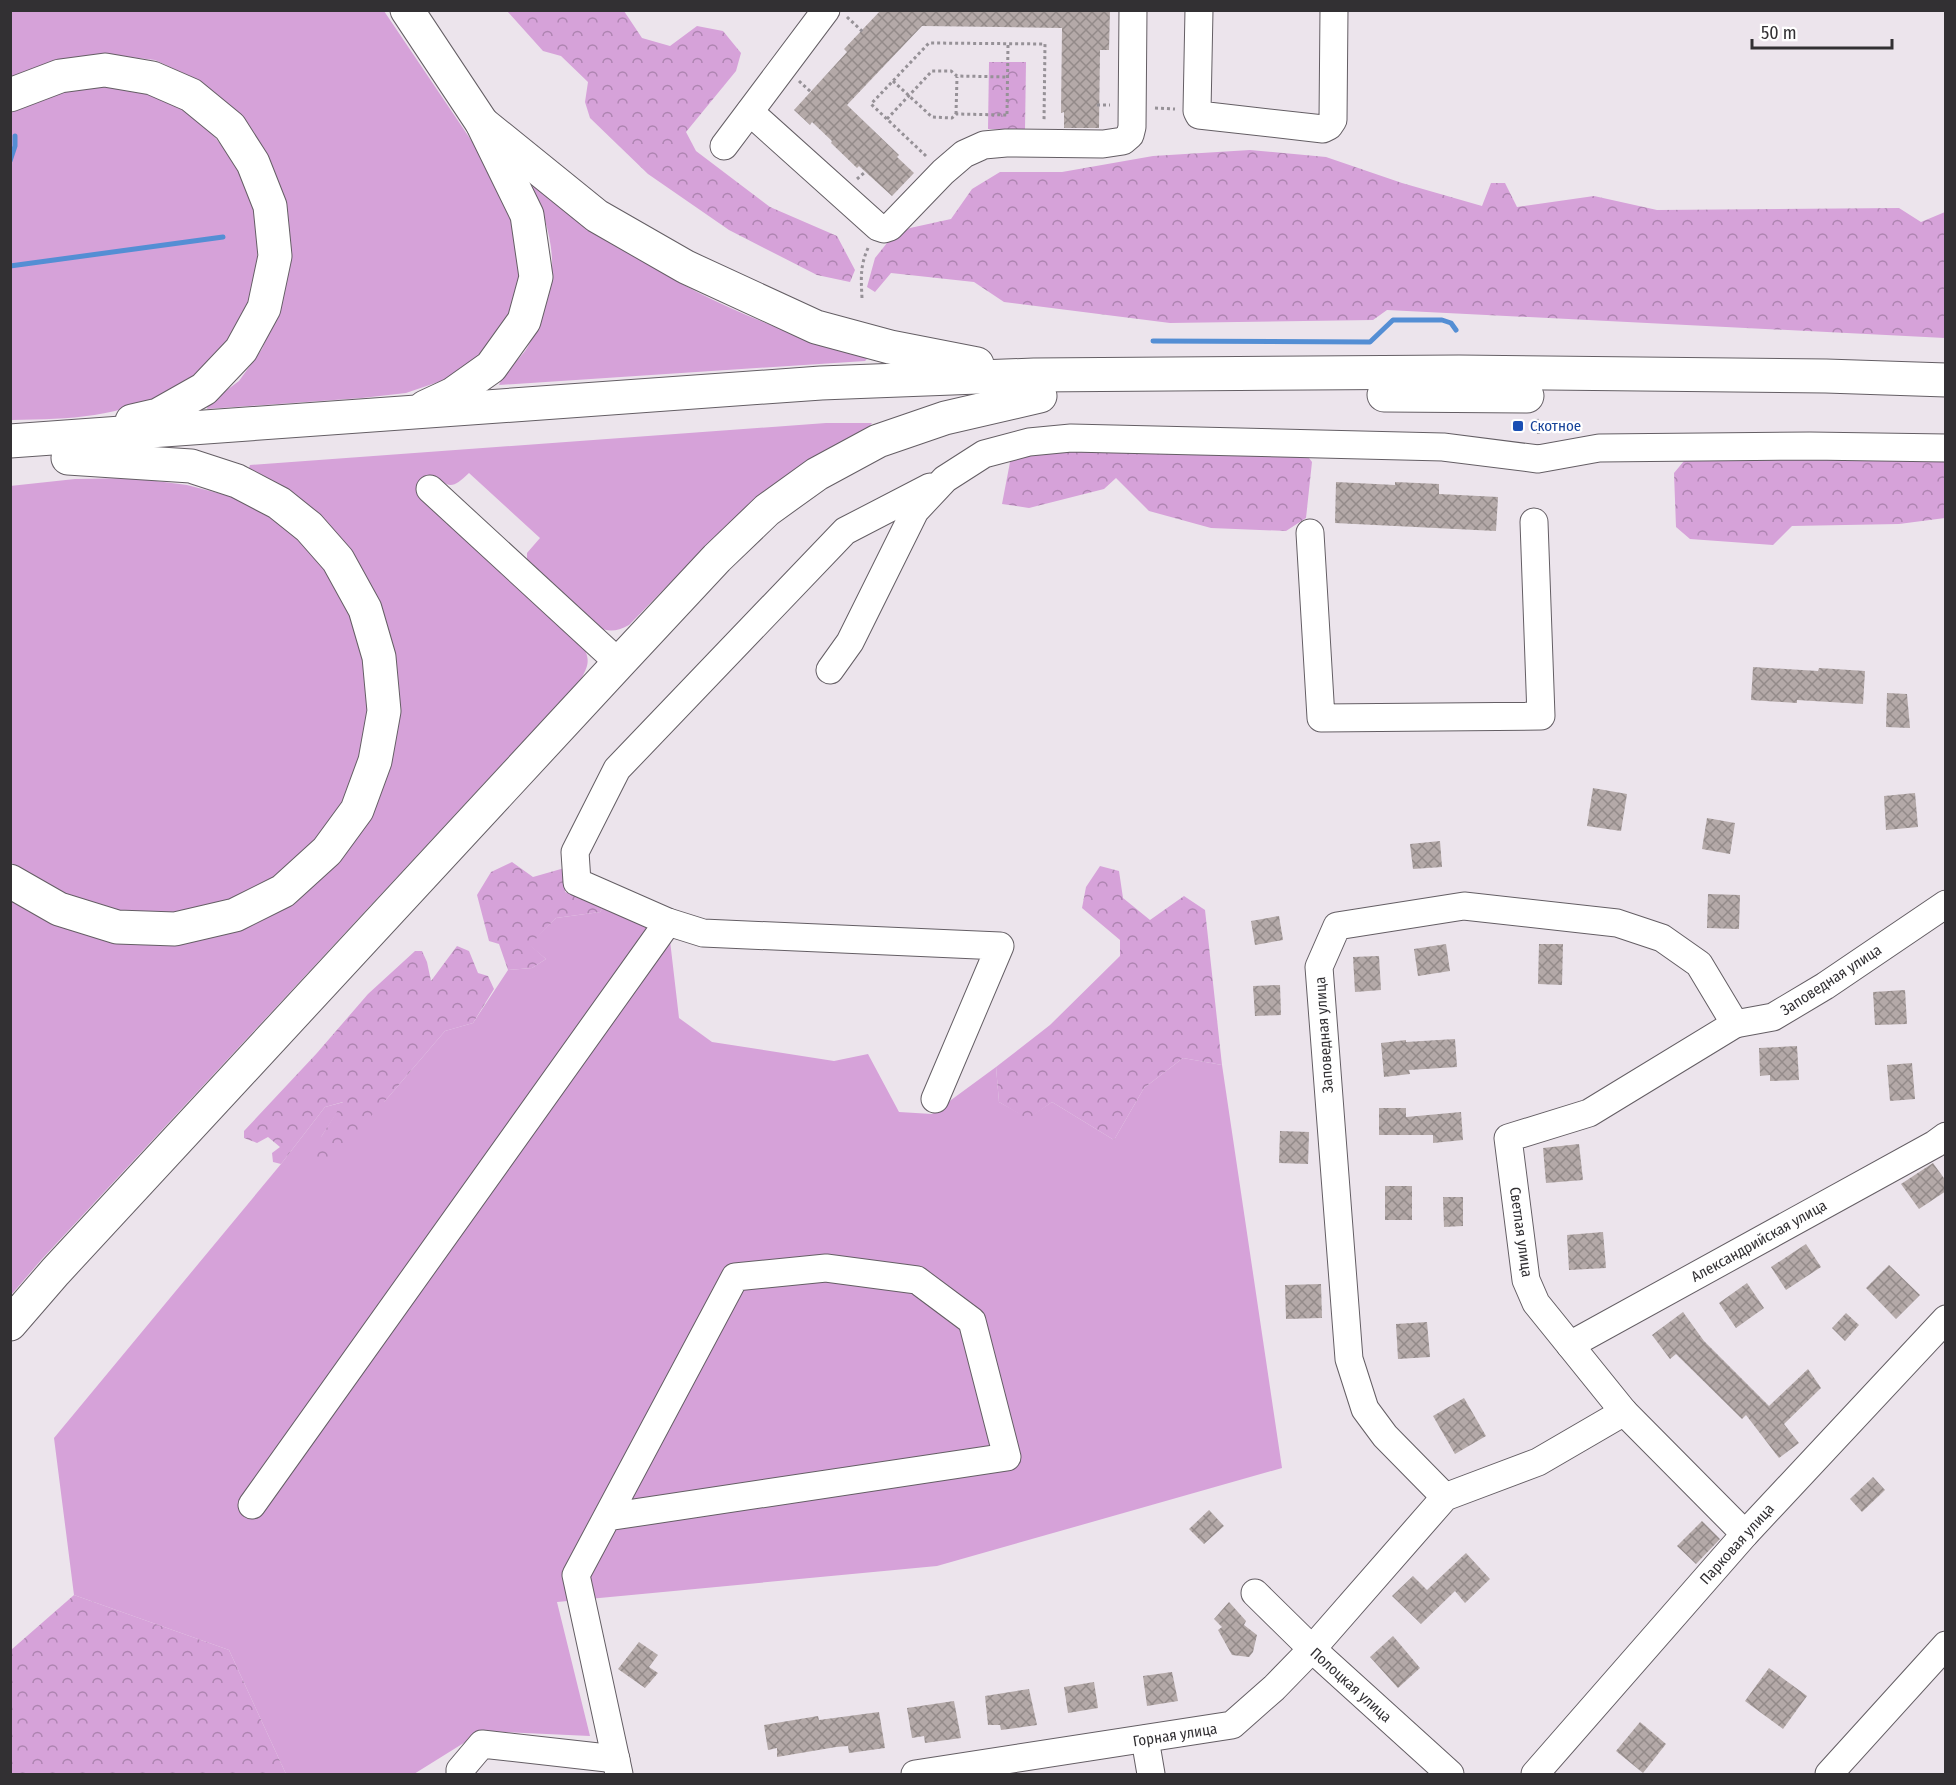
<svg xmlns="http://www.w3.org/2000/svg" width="1956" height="1785" font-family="'Fira Sans Condensed',sans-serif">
  <defs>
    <pattern id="forest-crowns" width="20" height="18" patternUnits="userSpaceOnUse" patternTransform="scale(1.5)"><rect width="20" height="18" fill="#d6a2d9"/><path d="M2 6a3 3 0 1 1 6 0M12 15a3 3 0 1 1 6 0" fill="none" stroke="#ae84b1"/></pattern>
    <pattern id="building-cross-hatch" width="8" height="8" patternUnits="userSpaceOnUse" patternTransform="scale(1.5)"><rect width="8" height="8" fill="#b4a9a8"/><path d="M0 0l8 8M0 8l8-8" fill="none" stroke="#938a89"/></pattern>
  </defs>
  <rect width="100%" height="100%" fill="#ece4ec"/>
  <g fill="#d6a2d9">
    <path d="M11,11H384L498,180L517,220L525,273L515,314L483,355L447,379L406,393L362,398L207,409L208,404L239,381L262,349L278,311L240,116L198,80L155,60L103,54L11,78Z"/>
    <path d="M104,85C131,88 159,90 182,107C215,130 243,170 255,208C264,241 253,312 232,340C224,351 208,367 197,376C191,381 181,385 174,389C118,418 72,419 11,420V112C35,92 74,88 104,85Z"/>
    <path d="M527,176C561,201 594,230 630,253C705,302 782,333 869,357L865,361L499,385C504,370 519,361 527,348C563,284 558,240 527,176Z"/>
    <path d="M826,423H872L869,427L808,460L758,496L706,546L629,625C616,632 609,632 596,627L527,564V553L540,538L469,473C453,488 450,489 433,475L418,491L580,640C589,657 591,662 581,679L42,1259L11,1295V898L176,944L339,858L395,653L282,486L249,468L250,465Z"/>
    <path d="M133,478L187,485L233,497L270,516L300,539L325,568L350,615L365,661L370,712L363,757L347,800L320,839L277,876L231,904L173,915H120L64,898L22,873L11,862L10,486L75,479Z"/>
    <path d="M606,903L669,932L679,1018L712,1042L834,1061L868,1054L899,1112L932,1114L996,1067L999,1102L1028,1118L1052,1102L1114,1140L1144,1088L1183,1058L1222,1065L1282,1468L937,1566L557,1602L590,1736L483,1731L414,1774H286L229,1650L74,1595L54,1438L281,1164L325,1107L344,1102L321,1137L385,1101L445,1031L473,1023L508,970L532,968L546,959L529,945L556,918L600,912Z"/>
  </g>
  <g fill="url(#forest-crowns)">
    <path d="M507,11H624L642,38L670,46L697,26L723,31L741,53L736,71L686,132L696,151L770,207L837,236L855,270L850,282L817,275L729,230L648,174L590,118L585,102L588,82L561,56L543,51Z"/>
    <path d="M989,62H1026L1025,130L988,129Z"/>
    <path d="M1250,150L1326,157L1402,183L1482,206L1491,183H1505L1517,207L1594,196L1657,210L1899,208L1921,222L1945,212V338L1387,310L1373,320L1170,323L1004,302L974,282L891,273L875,292L867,287L875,258L891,238L910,228L951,219L972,189L1000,172H1062L1153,156Z"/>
    <path d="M1029,451L1306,454L1312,462L1306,518L1286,531L1211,528L1149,511L1116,478L1104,489L1029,508L1002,504L1011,457Z"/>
    <path d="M1945,458V518L1899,524L1792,526L1773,545L1690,539L1676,527L1674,473L1684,461Z"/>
    <path d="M512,862L533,877L568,867L570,878L565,892L606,903L600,912L556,918L530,945L546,959L532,968L508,970L499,944L489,941L477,895L491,872Z"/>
    <path d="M1100,866L1119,871L1123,898L1150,920L1184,896L1205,910L1222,1065L1183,1058L1144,1088L1114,1140L1052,1102L1028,1119L999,1102L996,1067L1050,1025L1120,956V940L1082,908L1086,887Z"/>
    <path d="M457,946L469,951L478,973L488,976L494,989L473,1023L445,1031L385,1101L323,1168L311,1163L321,1137L343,1102L325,1107L281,1164L273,1162L272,1153L280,1147L268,1137L257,1143L244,1138V1131L317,1053L368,994L415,951H422L427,962L431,981Z"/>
    <path d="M74,1595L229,1650L286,1774H11V1650Z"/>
  </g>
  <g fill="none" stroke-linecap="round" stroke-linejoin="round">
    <g stroke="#548ed4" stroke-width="5">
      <path d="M10,161L15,146V136"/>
      <path d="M10,266L223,237"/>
      <path d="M1153,341L1370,342L1393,320H1442L1451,323L1456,330"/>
    </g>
  </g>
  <g fill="url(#building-cross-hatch)">
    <path d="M881,10H1110L1109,50H1100L1099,128H1064V112L1061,113L1062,28L922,26L847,105L899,155L897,157L914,173L892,196L859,166L857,168L831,143L832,141L812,122L810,125L794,110L847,52L844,49Z"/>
    <path d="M1336,482L1395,485V482L1439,484V494L1498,497L1496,531L1335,523Z"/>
    <path d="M1753,667L1818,671L1819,668L1865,671L1863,704L1797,700V703L1751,700Z"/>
    <path d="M1887,693L1907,694L1910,728L1886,727Z"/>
    <path d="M1593,788L1627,794L1621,831L1587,826Z"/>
    <path d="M1915,793L1918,827L1886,830L1884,796Z"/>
    <path d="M1707,818L1735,823L1730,854L1702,849Z"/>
    <path d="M1440,841L1442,867L1413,869L1410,844Z"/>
    <path d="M1708,894L1740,895L1739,929L1707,928Z"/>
    <path d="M1279,916L1283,940L1255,945L1251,921Z"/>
    <path d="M1446,944L1450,971L1418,976L1414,949Z"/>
    <path d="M1539,944H1563L1562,985L1538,984Z"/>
    <path d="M1379,956L1381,990L1355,992L1353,957Z"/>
    <path d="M1280,985L1281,1015L1255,1016L1253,986Z"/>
    <path d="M1905,990L1907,1024L1875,1025L1873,992Z"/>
    <path d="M1455,1039L1457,1067L1409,1070L1410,1074L1384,1077L1381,1043L1406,1040V1042Z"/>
    <path d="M1797,1046L1799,1080L1770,1081V1075L1760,1076L1759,1048Z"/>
    <path d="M1912,1063L1915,1099L1890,1101L1887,1065Z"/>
    <path d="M1379,1108H1406V1117L1461,1112L1463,1140L1433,1143V1135H1379Z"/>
    <path d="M1280,1131L1309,1132L1308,1164L1279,1163Z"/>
    <path d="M1579,1144L1583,1180L1546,1183L1543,1148Z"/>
    <path d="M1933,1163L1946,1181V1191L1919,1209L1901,1184Z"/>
    <rect x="1385" y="1186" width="27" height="34"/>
    <path d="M1443,1197H1463V1226L1444,1227Z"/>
    <path d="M1603,1232L1606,1268L1569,1270L1567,1235Z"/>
    <path d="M1806,1244L1821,1267L1786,1290L1771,1267Z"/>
    <path d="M1889,1265L1920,1295L1896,1319L1866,1288Z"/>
    <path d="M1747,1283L1764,1308L1736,1328L1719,1303Z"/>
    <path d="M1321,1284L1322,1318L1286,1319L1285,1285Z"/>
    <path d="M1683,1312L1704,1341L1769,1406L1808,1369L1821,1388L1784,1424L1799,1443L1779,1458L1746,1415L1742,1419L1676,1354L1670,1359L1652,1335Z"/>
    <path d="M1846,1313L1859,1325L1845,1341L1832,1328Z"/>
    <path d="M1427,1322L1430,1357L1398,1359L1396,1324Z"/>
    <path d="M1464,1398L1486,1436L1455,1454L1433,1416Z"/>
    <path d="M1873,1477L1885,1490L1862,1512L1850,1499Z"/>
    <path d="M1209,1510L1224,1526L1204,1544L1189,1529Z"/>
    <path d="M1702,1521L1720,1539L1696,1564L1677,1546Z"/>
    <path d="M1466,1553L1490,1579L1465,1603L1455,1591L1421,1624L1392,1596L1413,1576L1427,1590Z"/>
    <path d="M1229,1602L1246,1621L1244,1625L1257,1635L1253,1652L1249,1657L1232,1655L1218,1630L1222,1627L1214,1619Z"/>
    <path d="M1393,1636L1420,1668L1398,1688L1370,1657Z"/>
    <path d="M639,1642L658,1655L649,1667L658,1673L645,1688L618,1669Z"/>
    <path d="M1769,1668L1807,1696L1783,1729L1745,1701Z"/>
    <path d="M1172,1672L1178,1701L1147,1706L1143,1676Z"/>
    <path d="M1094,1682L1098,1708L1068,1713L1064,1687Z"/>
    <path d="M1029,1689L1037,1725L1001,1730L1000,1725H988L985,1696Z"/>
    <path d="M954,1701L961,1738L925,1743L924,1736L912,1738L907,1708Z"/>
    <path d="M879,1712L885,1748L849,1753L848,1746L836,1747L777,1757V1748L768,1750L764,1725L818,1716L819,1720Z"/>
    <path d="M1640,1722L1666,1744L1643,1773L1616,1751Z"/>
  </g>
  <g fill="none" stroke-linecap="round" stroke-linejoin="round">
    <defs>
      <g id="minor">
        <path d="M1199,10L1197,111L1199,115L1323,129L1329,126L1333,120L1334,10"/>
        <path d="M750,112L878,227L884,229L890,227L943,172L964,154L984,145L1006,143L1103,144L1123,141L1130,135L1132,127L1133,10"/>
        <path d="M724,146L826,10"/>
        <path d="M930,487L845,531L617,769L575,852L577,882L668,922L703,933L1000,946L935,1099"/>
        <path d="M430,489L619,663"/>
        <path d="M1310,533L1321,718L1541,716L1534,522"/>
        <path d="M830,670L850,642L915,511L945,479L984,454L1029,442L1071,438L1443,447L1538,459L1599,448L1810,446L1946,448"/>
        <path d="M1735,1024L1589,1113L1508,1138L1526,1280L1536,1303L1624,1412L1745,1534"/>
        <path d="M1570,1345L1935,1144L1946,1136"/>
        <path d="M1445,1497L1385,1436L1365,1409L1349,1359L1319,967L1337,926L1464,906L1617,923L1662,938L1699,964L1735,1024L1773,1017L1825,986L1946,904"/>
        <path d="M252,1505L668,922"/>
        <path d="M607,1517L1007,1457L972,1321L917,1280L826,1268L735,1277L576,1575L619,1774"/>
        <path d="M1255,1593L1312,1649L1450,1774"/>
        <path d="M1145,1739L1151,1774"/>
        <path d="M460,1774V1770L482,1744L616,1759"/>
        <path d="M915,1774L1232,1725L1274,1688L1312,1649L1445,1497L1538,1462L1624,1412"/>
        <path d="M1535,1774L1745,1534L1946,1319"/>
        <path d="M1829,1774L1946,1645"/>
      </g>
      <g id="major">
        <path d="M407,10L482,123L527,215L536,277L524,321L491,367L453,394L425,407"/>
        <path d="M10,95L60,76L105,70L152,78L191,95L230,127L253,163L270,206L275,256L264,308L241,350L204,389L158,415L132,421"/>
        <path d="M482,123L597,216L686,267L816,327L890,347L977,364"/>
        <path d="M1384,395L1527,396"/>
        <path d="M10,441L821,383L1034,375L1459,372L1826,376L1946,380"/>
        <path d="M10,881L59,909L117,927L175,929L235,915L283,891L327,851L357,810L375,761L384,711L379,657L365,609L338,560L309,527L279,503L237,481L191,466L68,458"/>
        <path d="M10,1324L55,1272L619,663L717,558L767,510L817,474L878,441L945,418L1040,396"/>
      </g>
    </defs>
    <use href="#minor" stroke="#645e64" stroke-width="29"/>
    <use href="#major" stroke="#645e64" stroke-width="35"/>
    <g stroke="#969197" stroke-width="3" stroke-dasharray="3 3" stroke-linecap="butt">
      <path d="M847,17L863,32"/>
      <path d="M799,81L811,92"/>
      <path d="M893,81L932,117L952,118L956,114L1007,115"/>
      <path d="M1097,105H1110"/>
      <path d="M1155,108L1175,109"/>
      <path d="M956,114L957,77"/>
      <path d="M1007,114L1008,44"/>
      <path d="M887,119L932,71H951L957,76L1007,77"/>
      <path d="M926,156L871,104L929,43L1045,44L1044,122"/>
      <path d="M857,179L865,172"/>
      <path d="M862,298C861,278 860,266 868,248"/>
      <path d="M1537,419L1539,436"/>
    </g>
    <use href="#minor" stroke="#fff" stroke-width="27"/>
    <use href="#major" stroke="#fff" stroke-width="33"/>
  </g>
  <rect fill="#1a4fb4" stroke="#fff" stroke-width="2" x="1512" y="420" width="12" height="12" rx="3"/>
  <g text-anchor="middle" stroke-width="4.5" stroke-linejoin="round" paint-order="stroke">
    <g font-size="15" fill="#164399" stroke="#fff" text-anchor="start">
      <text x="1530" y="431">Скотное</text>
    </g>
    <g font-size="15" fill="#323033" stroke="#fff">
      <text transform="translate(1831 980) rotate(-33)" y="5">Заповедная улица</text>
      <text transform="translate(1324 1035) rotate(-94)" y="5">Заповедная улица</text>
      <text transform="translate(1521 1232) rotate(82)" y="5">Светлая улица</text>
      <text transform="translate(1759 1241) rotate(-29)" y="5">Александрийская улица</text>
      <text transform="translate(1737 1544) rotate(-48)" y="5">Парковая улица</text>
      <text transform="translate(1351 1685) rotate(42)" y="5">Полоцкая улица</text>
      <text transform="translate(1175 1735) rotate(-9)" y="5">Горная улица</text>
    </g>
  </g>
  <rect width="1956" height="1785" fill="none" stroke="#323033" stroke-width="24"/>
  <path d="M1752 39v9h140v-9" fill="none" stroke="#323033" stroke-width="3"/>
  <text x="1761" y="39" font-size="18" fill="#323033" stroke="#ffffff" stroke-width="4.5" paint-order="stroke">50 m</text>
</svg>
